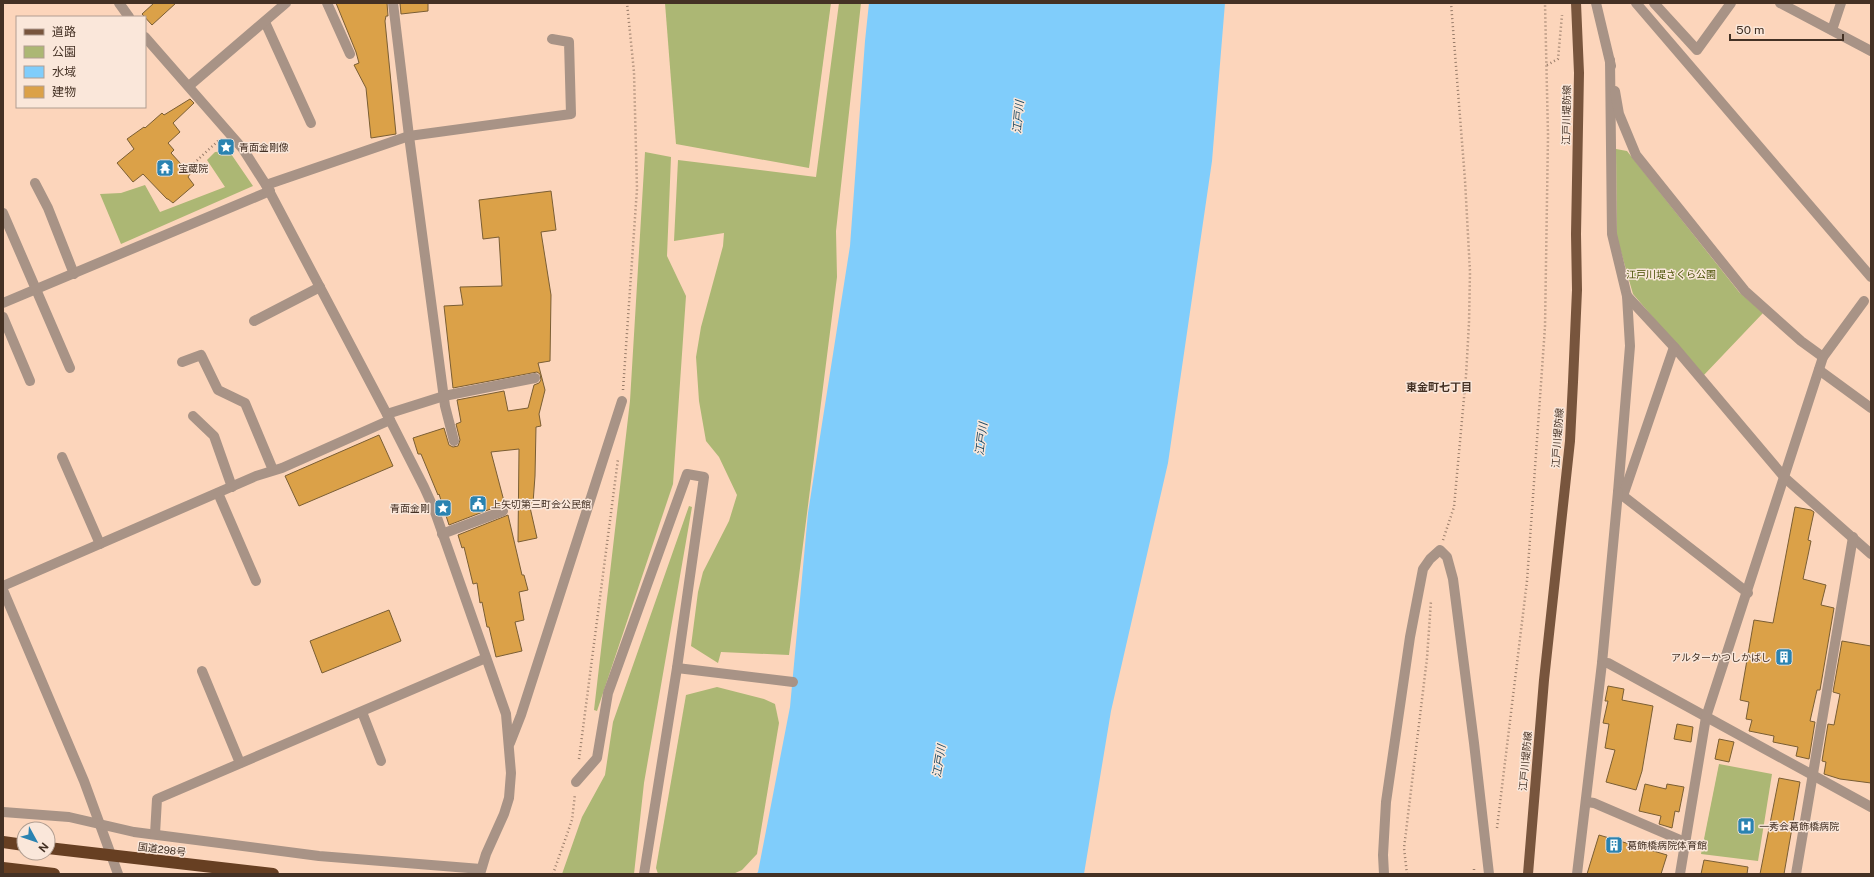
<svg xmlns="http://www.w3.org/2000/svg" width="1874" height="877" font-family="'Public Sans','Noto Sans JP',sans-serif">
  <rect width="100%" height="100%" fill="#fcd5bb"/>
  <g fill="#acb774">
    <path d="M665,3H831L809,168L676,144Z"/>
    <path d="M839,3H861L836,231L837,277L789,655L721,652L718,663L691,646L698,592L703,572L729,521L737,495L719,457L706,441L699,401L696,357L701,327L723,246L724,233L674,241L678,160L816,177Z"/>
    <path d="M1616,149L1627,151L1739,292L1763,313L1703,376L1633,294L1617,238Z"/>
    <path d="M229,151L253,186L121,244L100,194L121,193L145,185L160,212L225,187L207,160L215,152Z"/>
    <path d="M645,152L671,157L667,256L686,296L673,484L597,711L594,710L630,401Z"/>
    <path d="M689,506L692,507L644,783L634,874H562L582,817L605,775L613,722Z"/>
    <path d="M717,687L764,699L775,704L779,723L757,854L742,870L733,874H658L656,868L686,695Z"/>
    <path d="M1719,764L1772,774L1758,861L1701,854Z"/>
  </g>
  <path fill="#80cdfb" d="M869,3H1225L1212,161L1168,463L1111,711L1084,874H756L758,872L790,707L808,513L850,246L865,41Z"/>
  <g fill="#dba148" stroke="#7a5e34">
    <path d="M154,3H176L152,25L142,14Z"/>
    <path d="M336,3H387L388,16H386L385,21L396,134L371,138L366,88L354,65L359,63L356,52Z"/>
    <path d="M400,3H428V11L401,14Z"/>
    <path d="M190,99L194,103L173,123L180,132L168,143L174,150L171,153L190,174L188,177L194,185L173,203L168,199H167L143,174L133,182L117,163L134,149L127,139L144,127L145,128L162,113L164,115Z"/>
    <path d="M551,191L556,230L541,232L551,295L550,361L538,363L545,390L539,414L541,426L536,427L535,476L533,503H529L537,538L518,542L519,449L491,452L505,505H501L449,525L439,494L438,495L421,454H418L413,438L444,428L449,445L453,447L458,446L460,440L456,424L461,422L457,400L504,391L508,411L528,408L534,385L539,383L541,380L540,374L537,372L453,388L444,306L463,305L460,287L502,286L499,237L483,239L479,200Z"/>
    <path d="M379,435L393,466L299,506L285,476Z"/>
    <path d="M1795,507L1811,510L1814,512L1808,540L1811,541L1803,579L1826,585L1821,605L1834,608L1820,690H1817L1810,721L1815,722L1809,759L1796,756L1798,747L1773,742L1774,736L1749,731L1752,720L1746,719L1749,702L1740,700L1754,620L1773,623Z"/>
    <path d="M508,515L522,575H524L528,590L519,592L524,620L515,622L522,651L496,657L489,627H487L482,602L480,603L477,583L473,584L464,547L462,548L458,535Z"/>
    <path d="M389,610L401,641L322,673L310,641Z"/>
    <path d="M1842,641L1871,646V783L1840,779L1824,774L1826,762L1822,761L1828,724L1834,725L1840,694L1833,692Z"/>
    <path d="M1608,686L1624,689L1622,700L1653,706L1642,771L1636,790L1606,782L1615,750L1605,748L1609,724L1603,723L1608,701H1605Z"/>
    <path d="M1677,724L1693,727L1691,742L1674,739Z"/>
    <path d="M1719,739L1734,742L1729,762L1715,759Z"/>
    <path d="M1779,778L1800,782L1784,874H1760Z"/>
    <path d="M1645,784L1666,789L1667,784L1684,787L1679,812L1675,811L1672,828L1659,824L1661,816L1639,811Z"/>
    <path d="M1599,835L1667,855L1661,874H1587Z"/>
    <path d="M1704,860L1748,867L1747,874H1701Z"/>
  </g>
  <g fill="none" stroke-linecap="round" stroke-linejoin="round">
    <g stroke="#987c69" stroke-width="2.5" stroke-dasharray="1 3" stroke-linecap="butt">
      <path d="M1547,65L1558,59L1562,15"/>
      <path d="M191,166L219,140"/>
      <path d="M623,390L637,189L634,72L627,3"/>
      <path d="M1443,540L1454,507L1466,376L1469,323L1470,272L1465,180L1451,3"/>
      <path d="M579,759L618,459"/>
      <path d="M1497,828L1527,581L1545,327L1548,135L1545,3"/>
      <path d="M553,874L572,820L575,794"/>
      <path d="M1407,874L1404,848L1427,658L1431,601"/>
      <path d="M1474,874V866"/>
    </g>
    <g stroke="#a89386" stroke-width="10">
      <path d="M119,3L129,17"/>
      <path d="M327,3L350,54"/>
      <path d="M393,3L409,136L445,406L454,441"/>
      <path d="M1596,3L1611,66"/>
      <path d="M1636,3L1871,277"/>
      <path d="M1654,3L1697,50L1731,3"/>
      <path d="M1780,3L1871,51"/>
      <path d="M265,22L311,123"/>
      <path d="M1832,30L1841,3"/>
      <path d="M145,37L243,149L266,185L390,420L424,487L434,509L506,714L511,773L509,798L504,814L486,854L480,874"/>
      <path d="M1610,60L1612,234L1627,296L1630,346L1618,492L1748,593"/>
      <path d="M189,86L286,3"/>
      <path d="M1615,91L1619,114L1636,155L1745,291L1801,341L1823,357"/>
      <path d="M35,183L48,208L74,274"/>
      <path d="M266,185L409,136L571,114L569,42L552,39"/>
      <path d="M3,213L70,368"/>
      <path d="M1627,296L1676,349L1785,478L1871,554"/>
      <path d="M3,303L270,191"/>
      <path d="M3,317L30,381"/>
      <path d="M254,321L320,287"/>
      <path d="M182,362L201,355L218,390L245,403L273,470"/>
      <path d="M1819,370L1871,408"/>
      <path d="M387,414L444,396L535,378"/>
      <path d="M193,416L214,436L232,487"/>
      <path d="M62,457L100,544"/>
      <path d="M218,493L256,581"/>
      <path d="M1623,496L1674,347"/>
      <path d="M442,534L503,511"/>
      <path d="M3,586L256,476L282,468L390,420"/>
      <path d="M3,590L84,781L118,874"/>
      <path d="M1602,663H1608L1871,807"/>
      <path d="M677,668L793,682"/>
      <path d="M202,671L240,763"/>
      <path d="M362,712L381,761"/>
      <path d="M510,743L521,715L622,401"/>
      <path d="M576,782L597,758L608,693L687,474L704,477L677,668L644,874"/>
      <path d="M1587,802L1594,803L1685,842"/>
      <path d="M3,812L69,817L134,832L319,856L481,869"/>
      <path d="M155,834L157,799L486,658"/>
      <path d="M1384,874L1383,855L1386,802L1410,637L1423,569L1430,559L1440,550L1447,557L1453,579L1474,743L1489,874"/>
      <path d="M1577,874L1602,663L1618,492"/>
      <path d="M1680,874L1706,717L1823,357L1864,301"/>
      <path d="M1796,874L1853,537"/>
    </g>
    <path stroke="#78553d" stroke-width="10" d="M1528,874L1544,680L1570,441L1573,382L1577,290L1576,234L1579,73L1576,3"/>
    <g stroke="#673f22" stroke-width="12">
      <path d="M3,842L24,845"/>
      <path d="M48,848L273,874"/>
      <path d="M3,868L54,874"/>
    </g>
  </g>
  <defs>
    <symbol id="sight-square" viewBox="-11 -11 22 22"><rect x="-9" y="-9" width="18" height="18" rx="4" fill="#2a83b1" stroke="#fae7da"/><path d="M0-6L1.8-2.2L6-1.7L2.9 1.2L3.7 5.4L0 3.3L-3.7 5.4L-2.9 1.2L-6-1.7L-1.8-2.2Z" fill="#fff"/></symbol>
    <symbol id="temple-square" viewBox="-11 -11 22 22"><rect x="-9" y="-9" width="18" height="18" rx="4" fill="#2a83b1" stroke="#fae7da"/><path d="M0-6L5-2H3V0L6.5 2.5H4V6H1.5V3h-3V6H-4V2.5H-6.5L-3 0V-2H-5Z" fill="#fff"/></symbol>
    <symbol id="civic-square" viewBox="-11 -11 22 22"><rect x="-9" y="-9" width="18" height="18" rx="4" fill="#2a83b1" stroke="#fae7da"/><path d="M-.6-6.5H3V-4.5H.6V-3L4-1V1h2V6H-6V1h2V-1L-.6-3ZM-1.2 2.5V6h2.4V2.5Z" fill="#fff"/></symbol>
    <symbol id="building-square" viewBox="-11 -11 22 22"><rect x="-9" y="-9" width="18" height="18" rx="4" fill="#2a83b1" stroke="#fae7da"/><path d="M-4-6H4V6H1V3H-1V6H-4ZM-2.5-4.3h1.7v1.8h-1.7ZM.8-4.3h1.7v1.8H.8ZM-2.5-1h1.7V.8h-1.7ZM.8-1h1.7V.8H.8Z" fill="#fff"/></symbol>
    <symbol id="hospital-square" viewBox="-11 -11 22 22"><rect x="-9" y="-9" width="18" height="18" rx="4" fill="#2a83b1" stroke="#fae7da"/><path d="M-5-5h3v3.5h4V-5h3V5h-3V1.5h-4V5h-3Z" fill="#fff"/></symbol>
  </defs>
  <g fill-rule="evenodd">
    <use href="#sight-square" x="216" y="137" width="20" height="20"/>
    <use href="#temple-square" x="155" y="158" width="20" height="20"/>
    <use href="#civic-square" x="468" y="494" width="20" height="20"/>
    <use href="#sight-square" x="433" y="498" width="20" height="20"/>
    <use href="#building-square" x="1774" y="647" width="20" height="20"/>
    <use href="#hospital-square" x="1736" y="816" width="20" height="20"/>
    <use href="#building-square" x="1604" y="835" width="20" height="20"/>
  </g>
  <g text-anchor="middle" stroke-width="3" stroke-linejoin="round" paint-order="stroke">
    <g font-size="10" fill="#443124" stroke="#fae7da">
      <text transform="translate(1566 115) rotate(-89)" y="4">江戸川堤防線</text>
      <text transform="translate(1557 438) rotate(-86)" y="4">江戸川堤防線</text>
      <text transform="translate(1525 761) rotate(-85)" y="4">江戸川堤防線</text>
      <text transform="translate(162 849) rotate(7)" y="4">国道298号</text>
    </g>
    <g font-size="10" fill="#443124" stroke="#fae7da" text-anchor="start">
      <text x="239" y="151">青面金剛像</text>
      <text x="178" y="172">宝蔵院</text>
      <text x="491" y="508">上矢切第三町会公民館</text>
      <text x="430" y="512" text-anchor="end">青面金剛</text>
      <text x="1771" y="661" text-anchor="end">アルターかつしかばし</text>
      <text x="1759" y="830">一秀会葛飾橋病院</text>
      <text x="1627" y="849">葛飾橋病院体育館</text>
    </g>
    <g font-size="10" fill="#464e00" stroke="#fae7da">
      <text x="1671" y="278">江戸川堤さくら公園</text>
    </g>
    <g font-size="11" font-style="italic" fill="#1d4860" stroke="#fae7da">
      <text transform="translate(1018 117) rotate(-85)" y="4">江戸川</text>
      <text transform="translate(981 439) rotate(-83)" y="4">江戸川</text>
      <text transform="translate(939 761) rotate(-81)" y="4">江戸川</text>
    </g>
    <g font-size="11" font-weight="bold" fill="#443124" stroke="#fae7da">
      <text x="1439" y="391">東金町七丁目</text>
    </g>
  </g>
  <rect width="1874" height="877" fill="none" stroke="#443124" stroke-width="8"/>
  <rect x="16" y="16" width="130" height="92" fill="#fae7da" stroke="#b19e91"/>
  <rect x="24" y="29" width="20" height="6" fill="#78553d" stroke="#b19e91"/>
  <text x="52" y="36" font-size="12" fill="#443124">道路</text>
  <rect x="24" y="46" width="20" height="12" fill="#acb774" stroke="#b19e91"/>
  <text x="52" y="56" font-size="12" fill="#443124">公園</text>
  <rect x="24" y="66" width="20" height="12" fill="#80cdfb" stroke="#b19e91"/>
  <text x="52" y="76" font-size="12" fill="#443124">水域</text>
  <rect x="24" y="86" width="20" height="12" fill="#dba148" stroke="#b19e91"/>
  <text x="52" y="96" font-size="12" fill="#443124">建物</text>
  <g transform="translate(36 841) rotate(130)"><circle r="19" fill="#fae7da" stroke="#b19e91"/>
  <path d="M0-3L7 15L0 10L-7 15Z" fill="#2a83b1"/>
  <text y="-6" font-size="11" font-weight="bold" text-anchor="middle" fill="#443124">N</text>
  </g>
  <path d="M1730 34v6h113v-6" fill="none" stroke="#443124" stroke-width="2"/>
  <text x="1736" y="34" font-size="12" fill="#443124" stroke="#fae7da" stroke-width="3" paint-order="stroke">50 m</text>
</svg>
